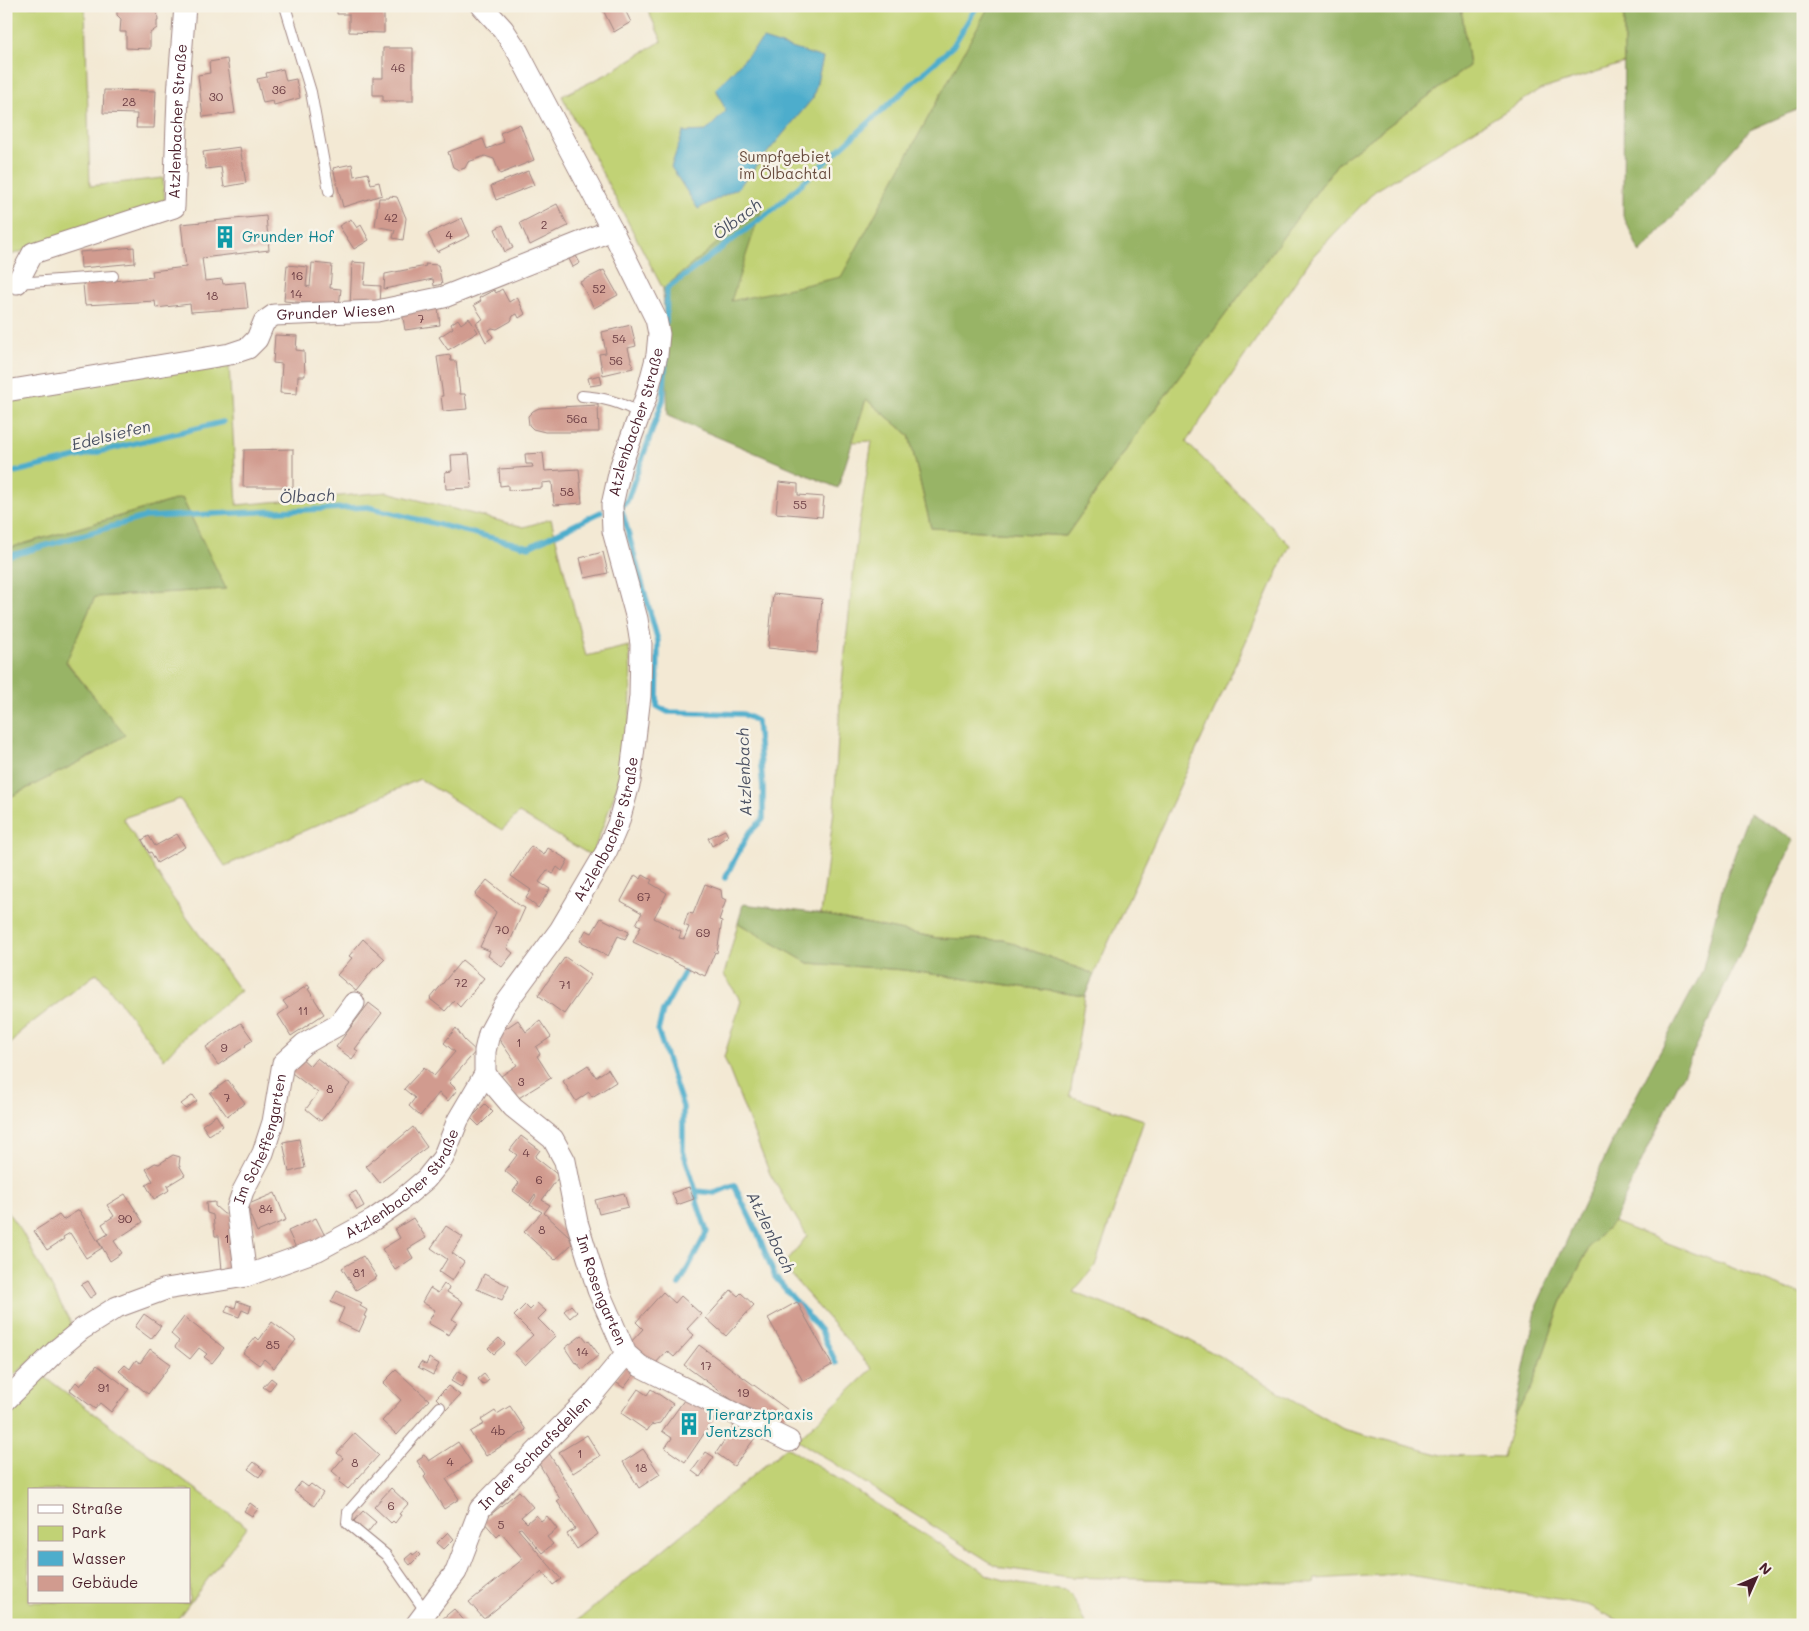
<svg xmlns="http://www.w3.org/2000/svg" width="1809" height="1631" font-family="Mali,sans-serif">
  <rect width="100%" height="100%" fill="#f7f3e8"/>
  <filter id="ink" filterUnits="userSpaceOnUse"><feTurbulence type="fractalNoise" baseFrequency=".02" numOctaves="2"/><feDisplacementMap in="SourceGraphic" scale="10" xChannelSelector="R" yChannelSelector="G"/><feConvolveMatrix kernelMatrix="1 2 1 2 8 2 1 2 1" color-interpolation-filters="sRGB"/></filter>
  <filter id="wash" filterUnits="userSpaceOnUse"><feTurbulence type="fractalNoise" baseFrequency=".0096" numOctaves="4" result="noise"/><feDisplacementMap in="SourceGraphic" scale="20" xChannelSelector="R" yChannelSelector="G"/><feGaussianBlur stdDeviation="1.12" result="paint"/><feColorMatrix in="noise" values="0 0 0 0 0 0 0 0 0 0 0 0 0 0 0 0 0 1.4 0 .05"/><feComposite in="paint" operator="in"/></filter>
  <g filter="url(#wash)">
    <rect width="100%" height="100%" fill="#f3e9d4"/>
    <g fill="#c1d275" stroke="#867850" fill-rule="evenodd">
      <path d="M17,6H85L90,186L163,178L165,202L11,255L6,268V13Z"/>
      <path d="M646,6H1063L825,342L667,286L663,289L562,96L605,75L662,41Z"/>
      <path d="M1461,6H1618L1624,17V63L1540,90L1375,191L1313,256L1186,442L1290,545L1094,974L1004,940L937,938L821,914L834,810L840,702L857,536L872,441L852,442L866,399L909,435L931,528L1066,536L1142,427L1338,163L1469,66Z"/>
      <path d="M228,347L237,505L387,492L524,527L551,519L586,656L629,646C633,692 631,738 618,783C611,807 600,832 592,856L519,813L502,830L420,779L225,866L180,799L123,818L172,897L240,991L186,1035L164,1059L97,973L21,1031L6,1050V799L95,754L124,735L66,661L95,597L225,589L182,498L6,549V388Z"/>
      <path d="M738,923L808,963L904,970L1085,996L1070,1096L1144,1120L1095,1266L1073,1292L1172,1331L1219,1356L1343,1429L1442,1455L1503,1457L1514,1416L1532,1387L1561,1303L1590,1246L1613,1222L1803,1295V1625H1628L1587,1605L1403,1574L1315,1579L1314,1584L1070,1577L1003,1568L993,1564L797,1440L872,1369L783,1266L807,1236L770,1174L724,1057L741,1001L724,975Z"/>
      <path d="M6,1210L22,1232L72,1325L30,1362L6,1381Z"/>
      <path d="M41,1374L247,1527L173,1625H6V1416ZM29,1490H189V1602H29Z"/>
      <path d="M787,1447L990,1576L1019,1584L1066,1591L1073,1598L1086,1625H570L582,1617Z"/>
    </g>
    <g fill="#98b466" stroke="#716a48">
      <path d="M989,6H1461L1469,66L1338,163L1142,427L1066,536L931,528L909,435L866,399L838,488L668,416L663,289L763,204L731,301L841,277Z"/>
      <path d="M1618,6H1803V107L1750,130L1640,253L1623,215L1624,17Z"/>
      <path d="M182,498L226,589L95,597L66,662L125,735L95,754L6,799V549Z"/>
      <path d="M1750,813L1794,840L1613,1222L1590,1246L1561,1303L1532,1387L1514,1416L1537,1305L1615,1136L1702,972L1723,886Z"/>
      <path d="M743,904L821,914L937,938L1004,940L1094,974L1085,996L904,970L808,963L738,923Z"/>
    </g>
    <path fill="#4eadcc" stroke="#4c667c" d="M763,39L823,58L813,98L738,188L698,209L671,167L683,132L706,131L726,111L716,89Z"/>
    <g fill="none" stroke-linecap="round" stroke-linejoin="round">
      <g stroke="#4eadcc" stroke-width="5.5">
        <path d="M666,322L667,289L776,207L953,46L977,6"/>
        <path d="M666,356L663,400L627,501L621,507L658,641L657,706L668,712L743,714L757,721L763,788V819L748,834L725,878"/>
        <path d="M6,474L223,422"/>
        <path d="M6,557L145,517L368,507L529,547L601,512"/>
        <path d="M684,973L663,1011L658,1031L683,1107V1151L696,1191L715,1193L734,1185L758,1234L775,1277L821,1331L836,1363"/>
        <path d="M679,1285L707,1232L697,1202L696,1191"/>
      </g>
    </g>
    <g id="blocks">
      <g fill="#d19b8f">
        <path d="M117,6H157L158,21H157V28L150,33V49L126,48V32H120L121,19L117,15Z"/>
        <path d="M337,6H363V9H384V33L349,32V14H337Z"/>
        <path d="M601,6H623L631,22L614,32Z"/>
        <path d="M383,48H413V101H383V95H373V78H383Z"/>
        <path d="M227,59L235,113L203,117L198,75L210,73L209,62Z"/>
        <path d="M283,69L286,81L296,79L300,98L274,105L273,101L263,103L257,79L267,77L266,73Z"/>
        <path d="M104,90L156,91L154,128H136L137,114L103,113Z"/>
        <path d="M520,124L534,160L500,174L494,159L485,156L468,162L465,168L459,170L453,167L448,152L483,139L487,149L504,142L500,133Z"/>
        <path d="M240,147L246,183L224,187L221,167L206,169L203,152Z"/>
        <path d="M352,164L354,176L368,173L371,184L379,182L382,195L343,207L333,168Z"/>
        <path d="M528,171L534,185L496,200L491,186Z"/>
        <path d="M390,196L397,197L406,218L403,240L393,238L395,230L375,226L379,198H389Z"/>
        <path d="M557,204L568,226L530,245L520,223Z"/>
        <path d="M266,216L269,250L202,258L205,281L222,279L223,284L245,282L248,308L191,312L190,304L156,308L155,301L85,305L83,284L153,277L152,271L186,267L181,224Z"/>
        <path d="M462,218L470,236L437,252L428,234Z"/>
        <path d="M351,219L357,228L361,225L369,240L354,249L339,226Z"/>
        <path d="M503,225L513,248L505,252L495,229Z"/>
        <path d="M134,247L135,263L81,268L80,252Z"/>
        <path d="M575,254L580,263L573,267L568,257Z"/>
        <path d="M352,262L366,263L364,285L381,286L380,305L350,307Z"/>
        <path d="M312,263L332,265L330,288L341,289L339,306L284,301L287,265L308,267L306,286L310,287Z"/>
        <path d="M425,264L438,265L442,284L434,286L433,279L384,289L385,274L426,266Z"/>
        <path d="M604,270L618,295L594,308L580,282Z"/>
        <path d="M502,289L509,302L517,297L525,314L519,318L517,314L513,316L511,321L497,329L492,328L489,330L493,337L486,342L476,323L483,319L474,305L481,301L479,298L494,290L496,293Z"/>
        <path d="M438,308L440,325L405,330L402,312Z"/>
        <path d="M469,318L478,332L448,350L439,337L453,328L451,324L458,319L461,324Z"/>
        <path d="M631,325L636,346L628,348L633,368L603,375L599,354L606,353L602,332Z"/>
        <path d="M275,335L297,336L296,350L304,351L305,376H298L297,394L280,393L282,364L273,363Z"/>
        <path d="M450,355L451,361H456L460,394H465L467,409L443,411L441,396H443L437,357Z"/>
        <path d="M600,375L602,384L590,386L588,378Z"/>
        <path d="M598,405L599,432H545L533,429L529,425L528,416L533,411L539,408Z"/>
        <path d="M293,449V487H243L244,450Z"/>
        <path d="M543,453L545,471L579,469L582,503L554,505L552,482L542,483V488L508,490V485L500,486L499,469L533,467L532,464H526L525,454Z"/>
        <path d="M469,454L472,488L446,489L445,472L452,471L451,455Z"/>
        <path d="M779,482L798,484V495L824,497L822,517L776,513Z"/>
        <path d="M603,552L608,573L585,578L580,558Z"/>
        <path d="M773,594L822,599L817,653L768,648Z"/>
        <path d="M725,830L728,836L712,846L708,838Z"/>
        <path d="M177,834L185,847L157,863L151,852L149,853L142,840L149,836L155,846Z"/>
        <path d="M531,846L544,855L548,848L568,860L562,871L557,867L553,874L547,870L539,882L550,889L538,908L526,898L531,890L511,876Z"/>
        <path d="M635,875L641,879L643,875L652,880L650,883L667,893L654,918L681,932L679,938L684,939L689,927L684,925L688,913L693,914L705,884L721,890L722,898L726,900L719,920L722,921L717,953L715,952L705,976L633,942L641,926L636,924L642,913L621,901Z"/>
        <path d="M487,880L519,905L525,908L507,948L513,953L502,967L488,956L490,951L480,947L496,912L475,895Z"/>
        <path d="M601,918L629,932L625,939L618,936L608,956L580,941L586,930L592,933Z"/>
        <path d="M363,939L385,959L376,968L375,967L356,991L337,975L352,958L349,956Z"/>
        <path d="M565,957L591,975L564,1014L538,995Z"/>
        <path d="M462,960L484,978L460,1007L454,1001L445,1011L430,999Z"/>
        <path d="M308,985L310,988L308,989L324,1014L291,1036L278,1015L288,1008L283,1001Z"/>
        <path d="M369,1003L382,1013L355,1049L358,1051L352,1059L336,1047Z"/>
        <path d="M518,1020L526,1032L540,1021L551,1037L536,1047L540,1054L537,1056L551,1078L517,1099L501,1076L517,1065L496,1035Z"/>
        <path d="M241,1023L253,1040L245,1045L246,1046L218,1065L206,1047Z"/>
        <path d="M456,1028L464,1040L476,1051L449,1082L457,1090L448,1101L439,1093L420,1116L409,1106L415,1098L404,1089L424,1067L434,1076L455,1052L444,1043Z"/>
        <path d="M299,1056L310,1066L317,1058L350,1084L321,1121L306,1109L318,1093L288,1070Z"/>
        <path d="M588,1065L596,1077L608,1069L616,1082L592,1097L589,1092L576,1101L563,1081Z"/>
        <path d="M228,1080L245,1103L227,1116L210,1093Z"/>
        <path d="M193,1095L197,1101L185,1109L181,1104Z"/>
        <path d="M485,1104L493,1112L479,1126L471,1118Z"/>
        <path d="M216,1115L223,1126L209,1135L202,1125Z"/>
        <path d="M413,1127L427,1147L380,1183L366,1166Z"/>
        <path d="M521,1136L540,1150L535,1157L558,1175V1178L542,1200L550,1205L544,1213L569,1236L572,1244L555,1260L524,1232L542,1212L530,1205L536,1196L535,1194L529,1203L513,1191L519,1183L505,1171L517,1155L510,1150Z"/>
        <path d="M299,1139L305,1168L289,1172L283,1142Z"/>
        <path d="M173,1155L180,1157L179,1165L185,1175L167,1186L169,1190L168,1191L154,1199L146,1185L153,1181L146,1169L155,1163L159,1164Z"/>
        <path d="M689,1187L694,1199L677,1205L672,1193Z"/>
        <path d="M356,1191L364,1206L357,1210L349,1195Z"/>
        <path d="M275,1193L286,1220L257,1232L250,1215L249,1204Z"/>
        <path d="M624,1193L628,1207L599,1214L595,1200Z"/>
        <path d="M125,1194L143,1222L114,1241L122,1253L110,1261L98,1240L108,1234L102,1224L114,1216L107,1205Z"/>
        <path d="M215,1202V1206L224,1214L232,1213L237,1268L222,1270L219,1236H215L213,1215L207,1213L206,1203Z"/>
        <path d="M79,1210L102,1248L86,1258L70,1233L63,1237L64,1239L47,1250L34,1231L59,1215L63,1220Z"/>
        <path d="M316,1218L325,1236L297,1250L288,1231Z"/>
        <path d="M413,1218L426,1238L408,1249L413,1258L395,1270L382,1249L400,1238L395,1229Z"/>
        <path d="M446,1226L463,1237L452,1253L464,1262L452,1281L439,1272L447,1259L431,1248Z"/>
        <path d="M363,1256L377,1277L356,1290L342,1268Z"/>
        <path d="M484,1274L509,1286L502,1300L477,1289Z"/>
        <path d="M88,1281L96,1294L90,1298L81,1285Z"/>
        <path d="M444,1284L449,1287L447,1292L463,1302L452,1319L457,1322L449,1335L428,1323L435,1310L422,1302L430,1288L438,1293Z"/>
        <path d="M731,1290L738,1296L741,1293L754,1305L726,1336L706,1318Z"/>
        <path d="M337,1291L362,1303L360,1306L367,1310L364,1316L366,1317L359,1332L338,1322L344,1308L331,1302Z"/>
        <path d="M663,1292L675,1303L681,1296L701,1314L687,1329L694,1335L674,1357L667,1351L653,1366L629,1344L643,1329L636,1322Z"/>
        <path d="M237,1301L251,1306L249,1313L242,1310L239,1317L225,1312L228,1305L235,1308Z"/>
        <path d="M797,1302L832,1365L803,1381L768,1318Z"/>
        <path d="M537,1303L546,1311L538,1319L555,1336L525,1365L514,1353L533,1335L514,1316L525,1305L530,1310Z"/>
        <path d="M571,1305L577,1312L570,1318L564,1311Z"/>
        <path d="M144,1314L161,1326L151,1339L135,1327Z"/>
        <path d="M184,1317L224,1348L212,1363L204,1357L207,1354L199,1348L190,1359L175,1347L179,1341L171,1334Z"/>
        <path d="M272,1322L296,1340L274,1368L264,1359L259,1365L243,1353L256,1337L259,1340Z"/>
        <path d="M582,1335L588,1342L589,1341L599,1355L582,1369L576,1362L575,1363L565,1348Z"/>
        <path d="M499,1338L505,1344L494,1354L488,1348Z"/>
        <path d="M699,1345L788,1410L776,1427L758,1419L684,1365Z"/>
        <path d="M150,1349L171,1364L148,1394L119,1371L125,1365L130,1369L136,1360L140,1363Z"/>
        <path d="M429,1358L439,1364L433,1375L418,1367L421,1362L426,1365Z"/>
        <path d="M97,1365L129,1389L111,1412L100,1403L95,1409L70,1390L76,1382L80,1386Z"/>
        <path d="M626,1365L636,1372L624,1388L614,1381Z"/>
        <path d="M396,1370L429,1400L397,1435L382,1421L401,1400L383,1383Z"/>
        <path d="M458,1371L467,1377L461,1387L451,1381Z"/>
        <path d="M484,1374L489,1380L483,1385L478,1379Z"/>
        <path d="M271,1378L276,1382L269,1391L263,1387Z"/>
        <path d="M448,1386L460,1395L447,1409L436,1398Z"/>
        <path d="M638,1389L647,1395L651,1389L673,1404L660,1423L651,1425L647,1431L621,1413Z"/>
        <path d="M687,1396L716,1416L685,1462L665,1448L672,1438L662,1431Z"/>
        <path d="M510,1406L526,1430L486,1456L470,1432L484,1424L481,1420L495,1411L497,1414Z"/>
        <path d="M735,1424L755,1438L734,1466L716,1453Z"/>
        <path d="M355,1433L379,1455L348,1489L339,1482L341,1479L332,1471L343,1458L337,1453Z"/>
        <path d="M587,1435L600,1456L573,1473L559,1452Z"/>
        <path d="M458,1442L471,1462L446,1479L459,1499L444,1509L424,1477L426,1475L417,1461L423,1457L422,1455L424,1454L429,1461Z"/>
        <path d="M643,1449L660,1474L639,1488L623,1462Z"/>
        <path d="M547,1450L598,1534L577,1549L567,1534L575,1529L557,1501L560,1499L535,1457Z"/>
        <path d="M706,1452L714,1457L700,1477L692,1471Z"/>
        <path d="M254,1462L264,1470L259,1477L248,1469Z"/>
        <path d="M301,1482L308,1487L311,1484L323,1493L314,1506L294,1491Z"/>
        <path d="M391,1488L408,1504L399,1514L401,1515L395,1523L393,1521L391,1523L374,1507Z"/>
        <path d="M519,1491L533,1507L521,1517L527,1523L536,1515L541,1521L547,1516L557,1529L547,1537L553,1544L542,1553L521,1528L518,1529L561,1579L553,1585L542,1571L484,1619L469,1602L523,1559L501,1533L497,1537L483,1521Z"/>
        <path d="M250,1503L258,1509L252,1516L244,1511Z"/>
        <path d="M363,1511L376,1522L367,1533L354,1521Z"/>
        <path d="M448,1532L454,1539L444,1549L437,1543Z"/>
        <path d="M417,1552L420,1555L410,1565L405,1559L412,1553L413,1555Z"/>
        <path d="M454,1609L468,1625H435Z"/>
      </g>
    </g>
  </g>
  <g filter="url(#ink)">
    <use href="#blocks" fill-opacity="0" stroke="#9e8480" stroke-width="1"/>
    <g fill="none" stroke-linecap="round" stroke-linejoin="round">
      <defs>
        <g id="lane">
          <path d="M285,6L311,92L329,191"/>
          <path d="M6,289L17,283L113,276"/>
          <path d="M582,396C601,397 623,403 639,413"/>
          <path d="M426,1612L386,1555L347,1523L348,1512L440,1407"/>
        </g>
        <g id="street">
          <path id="s1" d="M17,283L33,253L174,207L178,95L185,6"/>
          <path id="s2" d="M6,391L230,354L248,348L257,339L264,322L274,315L377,311L444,297L612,230"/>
          <path id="s3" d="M485,1074L513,1107L553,1139L565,1161L577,1222L598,1290L626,1354L640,1366L789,1441"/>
          <path id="s4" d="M246,1276L237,1209L243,1191L263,1153L273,1122L283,1063L304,1044L338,1025L354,1003"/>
          <path id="s5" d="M6,1400L59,1348L82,1329L117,1307L166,1289L246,1276L318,1250L373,1220L400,1201L426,1179L443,1158L458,1120L485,1074V1051L489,1034L504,1006L560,930L606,852L618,824L630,781L640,696L641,644L637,619L613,531L612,505L621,465L646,397L657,355L659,334L656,319L612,230L518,52L503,29L482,6"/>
          <path id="s6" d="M416,1625L456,1572L480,1509L592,1395L626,1354"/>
        </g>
      </defs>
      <use href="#lane" stroke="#9e8480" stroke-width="12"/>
      <use href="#street" stroke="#9e8480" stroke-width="23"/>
      <use href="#lane" stroke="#fff" stroke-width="10"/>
      <use href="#street" stroke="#fff" stroke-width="21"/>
    </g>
  </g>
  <defs>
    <symbol id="building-bare" viewBox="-9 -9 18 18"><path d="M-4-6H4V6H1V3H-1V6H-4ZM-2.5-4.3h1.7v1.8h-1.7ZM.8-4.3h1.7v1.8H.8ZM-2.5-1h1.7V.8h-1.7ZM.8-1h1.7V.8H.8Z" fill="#0f9aa8" stroke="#f7f3e8" stroke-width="2.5" paint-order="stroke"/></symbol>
  </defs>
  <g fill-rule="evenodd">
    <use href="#building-bare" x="209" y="221" width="32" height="32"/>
    <use href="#building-bare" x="673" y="1408" width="32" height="32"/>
  </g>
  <g text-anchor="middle" stroke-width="5" stroke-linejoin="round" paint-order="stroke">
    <g font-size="12" fill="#6c3e44">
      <text x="398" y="72">46</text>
      <text x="279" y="94">36</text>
      <text x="216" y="101">30</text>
      <text x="129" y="106">28</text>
      <text x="391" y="222">42</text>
      <text x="544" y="229">2</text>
      <text x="449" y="239">4</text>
      <text x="297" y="280">16</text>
      <text x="599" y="293">52</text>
      <text x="296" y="298">14</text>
      <text x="212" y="300">18</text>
      <text x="421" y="323">7</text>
      <text x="619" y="343">54</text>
      <text x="616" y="365">56</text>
      <text x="577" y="423">56a</text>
      <text x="567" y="496">58</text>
      <text x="800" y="509">55</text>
      <text x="644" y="901">67</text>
      <text x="502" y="934">70</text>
      <text x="703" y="937">69</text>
      <text x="461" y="987">72</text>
      <text x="565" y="989">71</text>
      <text x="303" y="1015">11</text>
      <text x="519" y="1047">1</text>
      <text x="224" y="1052">9</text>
      <text x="521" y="1086">3</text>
      <text x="330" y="1093">8</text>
      <text x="227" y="1102">7</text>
      <text x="526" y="1157">4</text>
      <text x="539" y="1184">6</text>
      <text x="266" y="1213">84</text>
      <text x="125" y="1223">90</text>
      <text x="542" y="1234">8</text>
      <text x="227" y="1243">1</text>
      <text x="359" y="1277">81</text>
      <text x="273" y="1349">85</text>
      <text x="582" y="1356">14</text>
      <text x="706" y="1370">17</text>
      <text x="104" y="1392">91</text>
      <text x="743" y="1397">19</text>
      <text x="498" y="1435">4b</text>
      <text x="580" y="1458">1</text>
      <text x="450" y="1466">4</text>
      <text x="355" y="1467">8</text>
      <text x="641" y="1472">18</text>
      <text x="391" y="1510">6</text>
      <text x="501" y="1529">5</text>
    </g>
    <g font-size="15" fill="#4a1f2b" stroke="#f7f3e8">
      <text dy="5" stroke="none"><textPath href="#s1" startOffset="268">Atzlenbacher Straße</textPath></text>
      <text dy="5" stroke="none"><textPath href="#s2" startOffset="351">Grunder Wiesen</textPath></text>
      <text dy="5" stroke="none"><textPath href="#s5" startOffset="1305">Atzlenbacher Straße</textPath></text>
      <text dy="5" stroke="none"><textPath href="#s5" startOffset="885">Atzlenbacher Straße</textPath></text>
      <text dy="5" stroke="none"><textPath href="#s4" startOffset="142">Im Scheffengarten</textPath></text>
      <text dy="5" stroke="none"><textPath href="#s5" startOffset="465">Atzlenbacher Straße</textPath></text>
      <text dy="5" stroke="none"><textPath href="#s3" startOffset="254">Im Rosengarten</textPath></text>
      <text dy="5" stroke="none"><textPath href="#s6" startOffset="212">In der Schaafsdellen</textPath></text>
    </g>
    <g font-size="15" fill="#684c3e" stroke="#f7f3e8">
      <text x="785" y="162">Sumpfgebiet<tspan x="785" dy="17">im Ölbachtal</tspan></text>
    </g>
    <g font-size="15" fill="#0d838f" stroke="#f7f3e8" text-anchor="start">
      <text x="242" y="242">Grunder Hof</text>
      <text x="706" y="1420">Tierarztpraxis<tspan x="706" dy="17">Jentzsch</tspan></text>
    </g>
    <g font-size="16" font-style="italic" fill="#4b5163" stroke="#f7f3e8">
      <text transform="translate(737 219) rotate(-37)" y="6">Ölbach</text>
      <text transform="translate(111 435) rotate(-14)" y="6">Edelsiefen</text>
      <text transform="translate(307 496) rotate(-3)" y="6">Ölbach</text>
      <text transform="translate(744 772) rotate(-92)" y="6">Atzlenbach</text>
      <text transform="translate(771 1232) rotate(64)" y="6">Atzlenbach</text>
    </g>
  </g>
  <rect width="1809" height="1631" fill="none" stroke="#f7f3e8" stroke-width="25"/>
  <rect x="28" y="1488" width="162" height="115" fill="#f7f3e8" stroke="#b29e9c"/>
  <rect x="38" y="1505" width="25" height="8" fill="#ffffff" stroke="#b29e9c"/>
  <text x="72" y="1514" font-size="15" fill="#4a1f2b">Straße</text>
  <rect x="38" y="1526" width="25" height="15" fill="#c1d275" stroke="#b29e9c"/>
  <text x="72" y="1538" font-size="15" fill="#4a1f2b">Park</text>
  <rect x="38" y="1551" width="25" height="15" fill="#4eadcc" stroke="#b29e9c"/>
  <text x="72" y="1564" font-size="15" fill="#4a1f2b">Wasser</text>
  <rect x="38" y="1576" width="25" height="15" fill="#d19b8f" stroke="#b29e9c"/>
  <text x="72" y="1588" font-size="15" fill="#4a1f2b">Gebäude</text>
  <g transform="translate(1756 1578) rotate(45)" stroke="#f7f3e8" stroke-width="4" paint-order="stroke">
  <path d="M0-4L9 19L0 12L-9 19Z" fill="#4a1f2b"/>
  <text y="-8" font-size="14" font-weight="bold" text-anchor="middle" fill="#4a1f2b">N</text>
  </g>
</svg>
